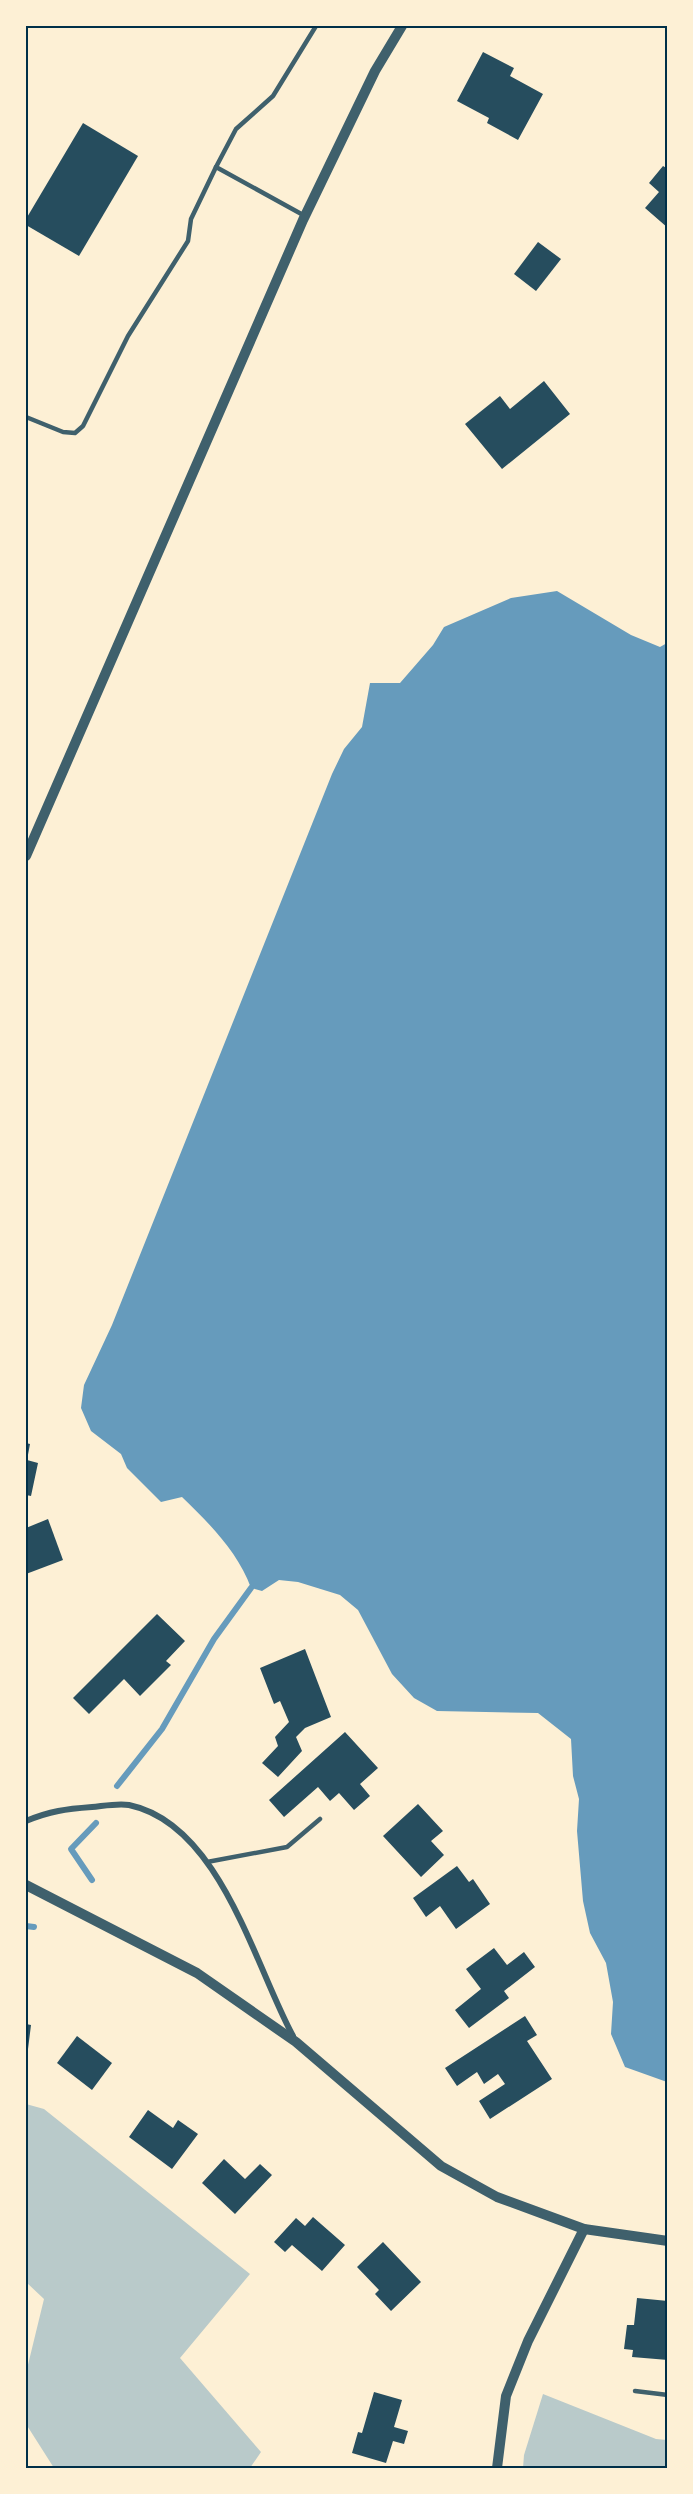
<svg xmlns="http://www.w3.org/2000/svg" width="693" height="2494" font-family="'Work Sans',sans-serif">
  <rect width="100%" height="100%" fill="#fdf0d5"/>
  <g fill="#b9caca">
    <path d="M26,2104L44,2109L250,2274L180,2358L261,2452L250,2468H54L26,2424V2373L44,2299L26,2282Z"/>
    <path d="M543,2394L656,2439L667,2440V2468H523L524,2455Z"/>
  </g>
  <path fill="#669bbc" d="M557,591L631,635L660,647L667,643V2082L625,2067L611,2034L613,2002L606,1963L590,1933L583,1901L577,1831L579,1799L573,1776L571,1739L538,1713L437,1711L414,1698L392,1674L358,1610L340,1595L298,1582L279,1580L262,1591L251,1588C238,1552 209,1523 182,1497L161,1502L127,1468L121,1454L91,1431L81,1408L84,1385L112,1325L332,774L344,749L362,727L370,683H400L433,645L444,627L511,598Z"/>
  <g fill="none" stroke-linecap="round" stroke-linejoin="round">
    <g stroke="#669bbc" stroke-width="6">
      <path d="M117,1786L162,1729L214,1639L251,1588"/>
      <path d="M92,1880L71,1849L96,1823"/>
      <path d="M26,1926L34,1927"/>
    </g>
  </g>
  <g fill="#264d5e">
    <path d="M483,52L514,68L510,76L543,94L518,140L487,123L489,118L457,101Z"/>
    <path d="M83,123L138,156L79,256L26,225V219Z"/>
    <path d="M663,166L668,169V228L645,208L659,192L649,183Z"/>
    <path d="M538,242L561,259L536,291L514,274Z"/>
    <path d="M544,381L570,414L502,469L465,424L500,396L510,409Z"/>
    <path d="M26,1443L30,1444L27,1460L38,1463L31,1496L26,1495Z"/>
    <path d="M48,1519L63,1560L26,1574V1528Z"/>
    <path d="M157,1614L185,1641L166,1661L171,1665L140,1696L124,1679L89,1714L73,1698Z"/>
    <path d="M305,1649L331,1717L305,1728L296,1737L302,1751L278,1777L262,1763L278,1746L275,1737L289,1722L280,1701L274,1704L260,1668Z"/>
    <path d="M345,1732L378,1768L360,1784L370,1796L354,1810L339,1793L330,1801L318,1787L284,1817L269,1800Z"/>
    <path d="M418,1804L443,1831L431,1841L444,1855L421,1877L383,1836Z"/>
    <path d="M457,1866L469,1882L473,1879L490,1904L456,1929L440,1906L426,1917L413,1898Z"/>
    <path d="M494,1948L507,1965L524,1952L535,1967L504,1991L509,1998L469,2028L455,2010L481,1989L466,1969Z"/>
    <path d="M525,2016L537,2035L527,2041L552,2079L490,2119L479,2101L505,2084L498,2074L484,2084L477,2072L457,2086L445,2068Z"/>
    <path d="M26,2024L31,2025L27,2057H26Z"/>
    <path d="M77,2036L112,2063L92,2090L57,2063Z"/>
    <path d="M148,2110L173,2128L178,2120L198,2134L172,2169L129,2137Z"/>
    <path d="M224,2159L245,2179L260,2164L272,2175L235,2214L202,2183Z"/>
    <path d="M313,2217L345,2245L322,2271L292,2245L285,2252L274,2242L296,2218L305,2226Z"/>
    <path d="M383,2242L421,2282L391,2311L375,2294L379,2290L357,2267Z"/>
    <path d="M637,2298L668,2301V2360L632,2357L633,2350L624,2349L627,2325H634Z"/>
    <path d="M374,2392L402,2400L394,2427L408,2431L404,2444L393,2441L386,2463L352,2453L358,2432L362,2433Z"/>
  </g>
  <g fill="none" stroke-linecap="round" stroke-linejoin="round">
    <g stroke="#3f606c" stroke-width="4.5">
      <path d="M216,167L236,129L273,96L316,26"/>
      <path d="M26,417L63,432L75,433L83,426L128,336L188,241L191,219L216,167L305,216"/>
      <path d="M207,1862L287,1847L320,1819"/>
      <path d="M635,2391L668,2395"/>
    </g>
    <path stroke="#3f606c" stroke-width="6" d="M26,1821C50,1811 66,1809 92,1807C103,1806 118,1803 129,1805C220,1824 254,1964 293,2036"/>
    <g stroke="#3f606c" stroke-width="10">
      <path d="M26,856L303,220L375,71L402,26"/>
      <path d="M26,1885L197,1973L296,2042L441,2166L497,2197L584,2229L668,2241"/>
      <path d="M497,2468L506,2396L528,2341L584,2229"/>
    </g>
  </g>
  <rect width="693" height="2494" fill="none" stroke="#fdf0d5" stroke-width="54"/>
  <rect x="27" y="27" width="639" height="2440" fill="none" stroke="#003049" stroke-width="2"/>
</svg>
